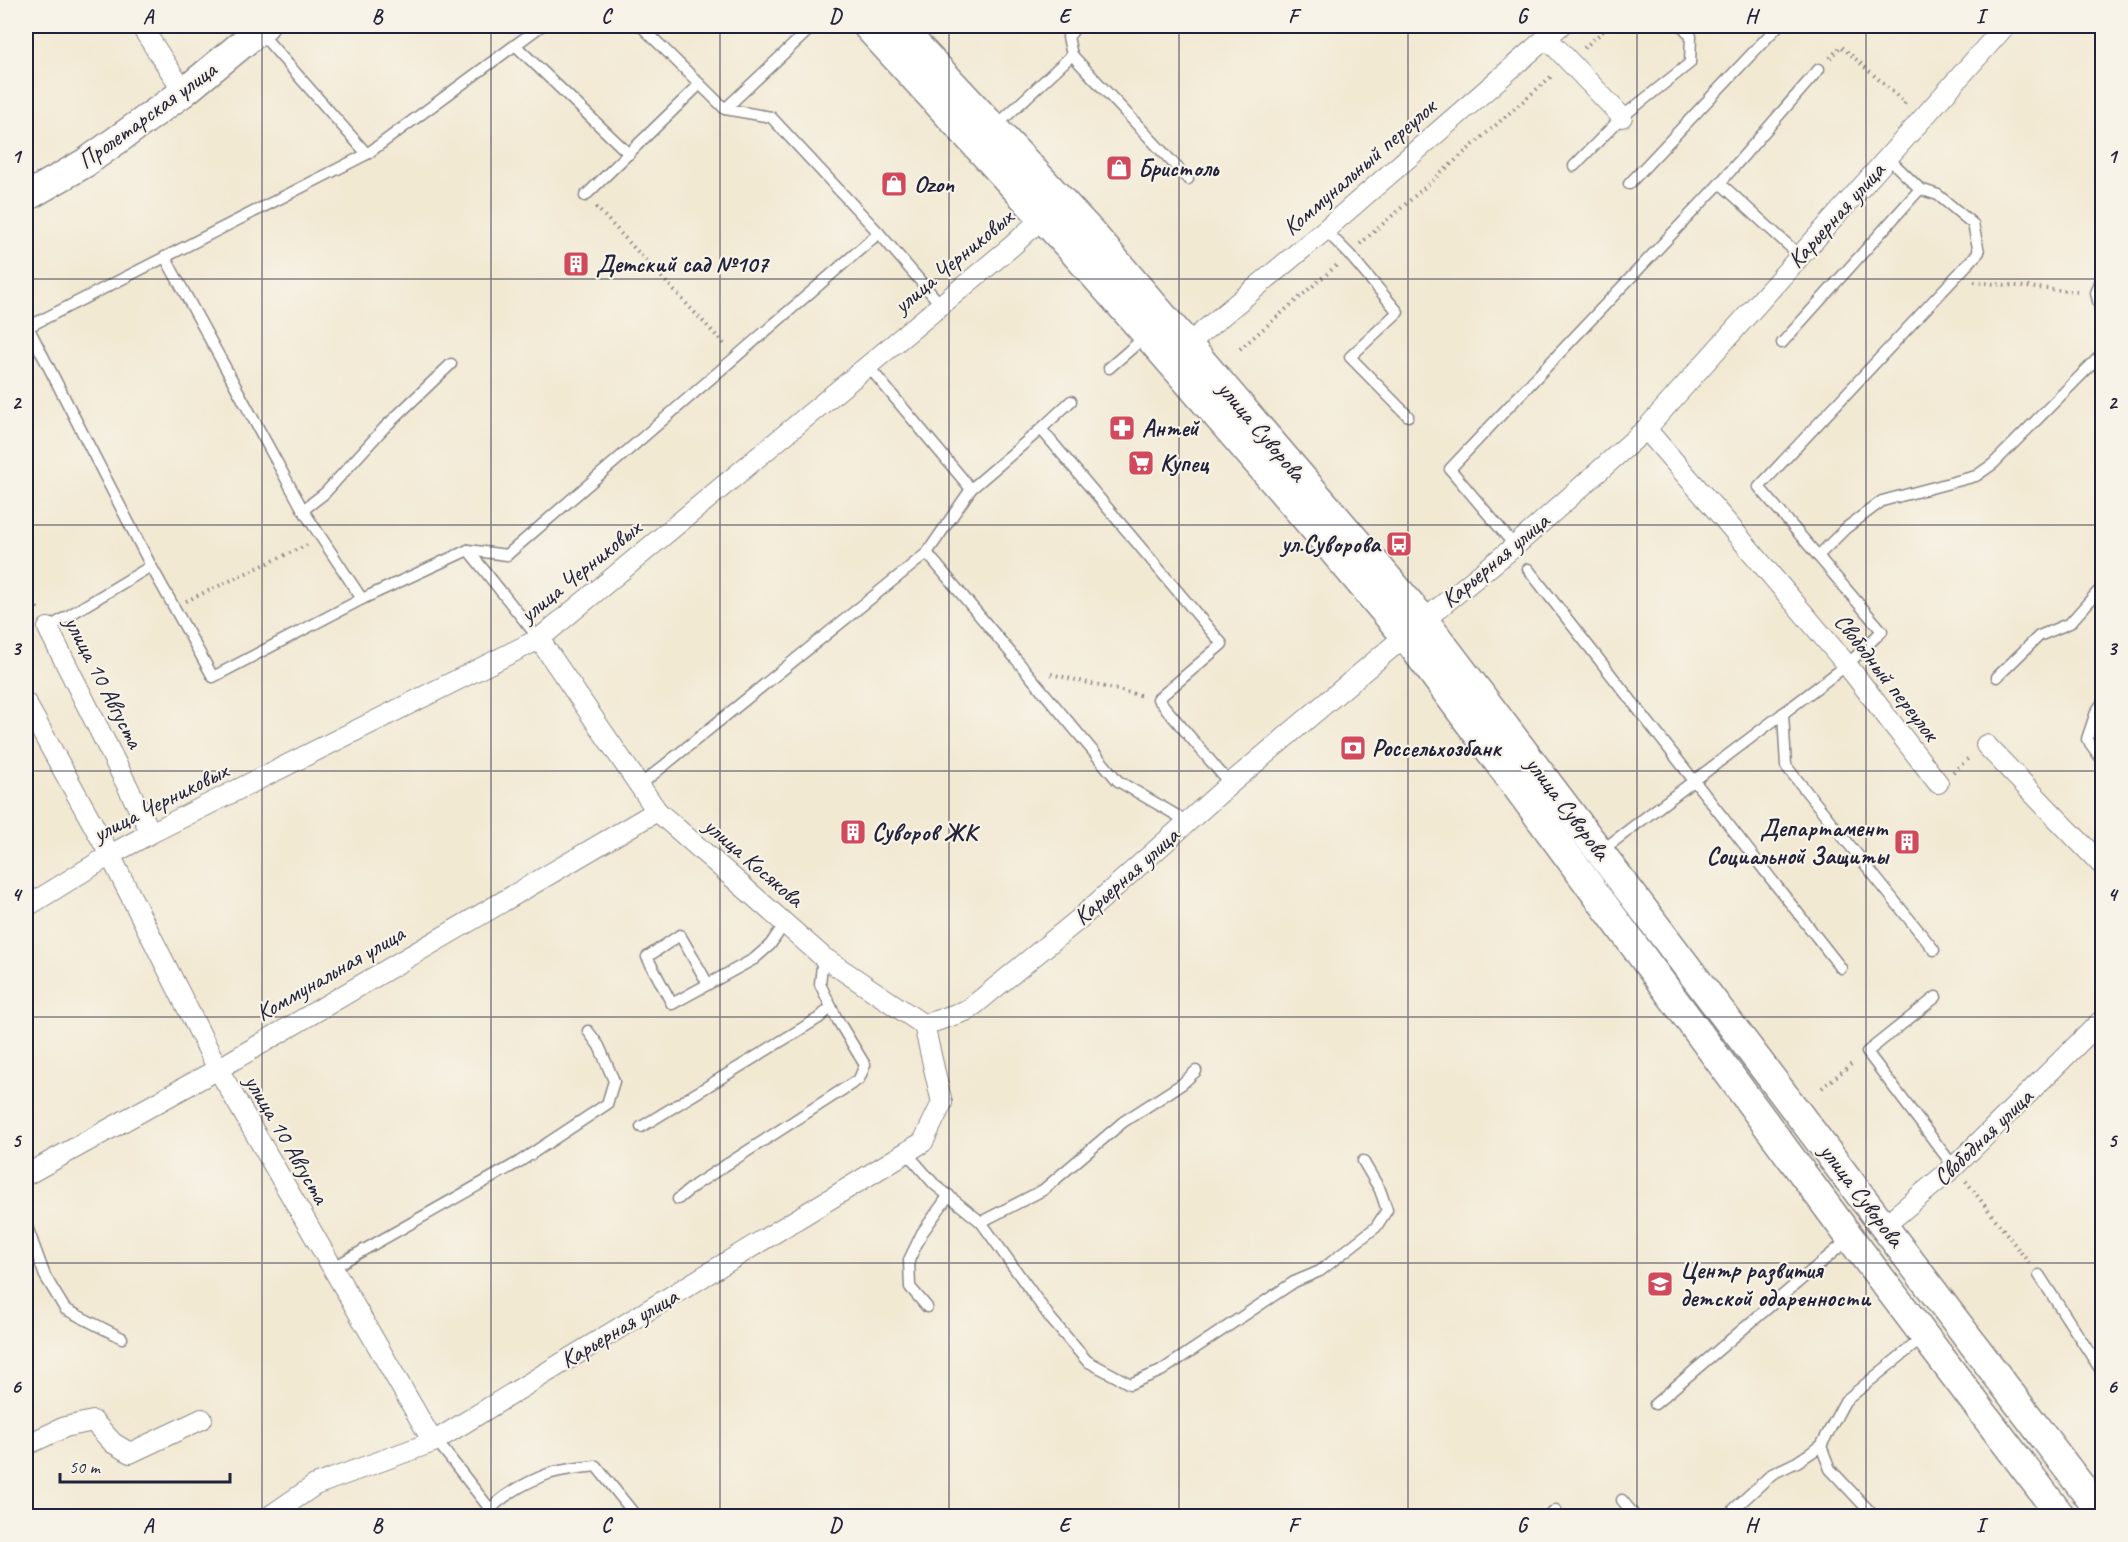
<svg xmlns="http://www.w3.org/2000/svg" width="2128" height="1542" font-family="Caveat,sans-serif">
  <rect width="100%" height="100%" fill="#f7f3e8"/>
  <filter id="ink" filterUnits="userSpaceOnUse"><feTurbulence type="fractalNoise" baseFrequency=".0167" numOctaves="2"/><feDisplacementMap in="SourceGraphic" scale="12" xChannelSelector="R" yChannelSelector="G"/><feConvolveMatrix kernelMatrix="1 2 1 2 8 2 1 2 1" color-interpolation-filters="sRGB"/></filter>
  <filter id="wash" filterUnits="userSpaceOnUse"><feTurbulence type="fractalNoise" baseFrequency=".008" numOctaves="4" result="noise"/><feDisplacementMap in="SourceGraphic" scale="24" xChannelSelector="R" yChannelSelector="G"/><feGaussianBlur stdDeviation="1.35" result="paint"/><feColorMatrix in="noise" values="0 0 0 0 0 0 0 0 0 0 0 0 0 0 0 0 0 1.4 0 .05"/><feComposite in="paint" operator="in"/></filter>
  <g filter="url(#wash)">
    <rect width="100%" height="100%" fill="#f2e9d3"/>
  </g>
  <g filter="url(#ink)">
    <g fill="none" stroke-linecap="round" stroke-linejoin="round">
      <defs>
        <g id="lane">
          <path d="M641,26L725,109L813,26"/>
          <path d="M515,45L629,154"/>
          <path d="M1072,55L1068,37L1077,26"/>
          <path d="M725,109L771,117L879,233L941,305"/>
          <path d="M995,127L1072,55L1188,179"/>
          <path d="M367,154L541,26"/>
          <path d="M1887,157L1920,189"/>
          <path d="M1574,166L1622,117L1690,63L1691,36L1682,26"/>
          <path d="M1629,184L1778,26"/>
          <path d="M585,196L700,84"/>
          <path d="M1325,230L1349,254L1398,312L1350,357L1408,416"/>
          <path d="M1799,255L1720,183L1819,69"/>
          <path d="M165,257L303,510L362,599"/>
          <path d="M2102,277L2096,293L2102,316"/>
          <path d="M26,323L151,566L213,677L362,599L468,550L539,639"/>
          <path d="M28,327L367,154L258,30"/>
          <path d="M868,366L971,489L1041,429L1222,644L1158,699L1230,784"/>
          <path d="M1109,368L1147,335"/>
          <path d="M1041,429L1071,401"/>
          <path d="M303,510L325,493L384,428L451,364"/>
          <path d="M1515,546L1450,469L1720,183"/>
          <path d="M468,550L507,555L879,233"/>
          <path d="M927,553L1118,781L1188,822"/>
          <path d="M1818,556L1846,528L1882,501L1976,476L1993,464L2102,354"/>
          <path d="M1528,569L1841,968"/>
          <path d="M48,628L151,566"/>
          <path d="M1997,677L2039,636L2070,623L2102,587"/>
          <path d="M2102,703L2096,712L2087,739L2102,760"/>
          <path d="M1783,713L1786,766L1934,950"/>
          <path d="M640,785L927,553L971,489"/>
          <path d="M1601,851L1847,665L1882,631L1759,487L1979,252L1973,224L1938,195L1920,189L1782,343"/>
          <path d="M708,984L680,935L647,957L672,1004L754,959L770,945L785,923"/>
          <path d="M1936,997L1867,1052L1954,1167"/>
          <path d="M641,1127L819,1018L831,1007"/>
          <path d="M906,1152L934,1184L981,1222L1051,1319L1087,1361L1130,1384L1161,1371L1294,1282L1320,1271L1376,1227L1387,1210L1380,1190L1363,1161"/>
          <path d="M678,1199L695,1185L859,1079L865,1065L837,1019L820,984L823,957"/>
          <path d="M981,1222L1043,1190L1123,1122L1182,1084L1196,1071"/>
          <path d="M26,1224L45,1276L65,1309L122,1338"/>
          <path d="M332,1268L519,1162L607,1104L614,1081L599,1046L588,1031"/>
          <path d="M2039,1275L2102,1372"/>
          <path d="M927,1307L910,1287L909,1260L922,1233L949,1195"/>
          <path d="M1655,1404L1850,1238"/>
          <path d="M436,1440L490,1509"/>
          <path d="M1622,1500L1635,1516"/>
          <path d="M1734,1509L1772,1474L1797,1462L1821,1446"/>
          <path d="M485,1516C498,1497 527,1482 548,1474C563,1469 581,1468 596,1466L636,1516"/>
          <path d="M1549,1516L1556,1510"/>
          <path d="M1874,1516L1830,1469L1821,1446L1845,1401L1925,1336"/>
        </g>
        <g id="street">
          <path d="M141,26L184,92"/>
          <path d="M1547,38L1622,117"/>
          <path d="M1188,344L1325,230L1560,26"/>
          <path d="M1646,429L1723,518L1847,665L1938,783"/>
          <path d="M1424,620L1515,546L1646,429L2005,26"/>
          <path d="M48,628L151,833"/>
          <path d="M26,703L110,855L218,1069L433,1442"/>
          <path d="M1986,745L2102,865"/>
          <path d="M26,907L110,855L151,833L539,639L1012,246L1042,218"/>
          <path d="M924,1025L968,1010L1078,920L1230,784L1405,636"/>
          <path d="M26,1175L218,1069L657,811"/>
          <path d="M1885,1225L1954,1167L2102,1020"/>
          <path d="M26,1445L65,1427L93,1421L113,1443L130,1453L202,1419"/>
          <path d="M270,1516L315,1485L433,1442L923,1142L942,1103L924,1025L823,957L657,811L539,639"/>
        </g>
        <g id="secondary">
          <path d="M867,26L1071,249L1147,335L1313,527L1405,636L1857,1247L2061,1516"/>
          <path d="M899,26L1091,232L1424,620L2102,1514"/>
          <path d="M26,197L85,163L184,92L264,26"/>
        </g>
      </defs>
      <use href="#lane" stroke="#8a8687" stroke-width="13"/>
      <use href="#street" stroke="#8a8687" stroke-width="22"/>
      <use href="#secondary" stroke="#8a8687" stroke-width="31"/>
      <g stroke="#8a8687" stroke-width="4" stroke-dasharray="1.5 4.5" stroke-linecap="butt">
        <path d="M1584,48L1609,26"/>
        <path d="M1830,58L1841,46L1905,103L1904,105"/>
        <path d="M596,207L726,346"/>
        <path d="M1360,244L1553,75"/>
        <path d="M1974,282L2080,292"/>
        <path d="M1240,349L1337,265"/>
        <path d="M26,586L39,612"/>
        <path d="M186,601L307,545"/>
        <path d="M1051,674L1143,696"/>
        <path d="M1953,772L1970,757"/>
        <path d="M1822,1088L1854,1062"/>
        <path d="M1966,1181L2029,1263"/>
      </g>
      <use href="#lane" stroke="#fff" stroke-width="10"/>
      <use href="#street" stroke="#fff" stroke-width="20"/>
      <use href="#secondary" stroke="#fff" stroke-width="28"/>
    </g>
  </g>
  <path fill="none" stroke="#22223b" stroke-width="1.5" stroke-opacity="0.55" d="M262,26V1516M491,26V1516M720,26V1516M949,26V1516M1179,26V1516M1408,26V1516M1637,26V1516M1866,26V1516M26,279H2102M26,525H2102M26,771H2102M26,1017H2102M26,1263H2102"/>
  <defs>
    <symbol id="shop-square" viewBox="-11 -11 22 22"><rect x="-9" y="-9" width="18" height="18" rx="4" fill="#d1495b" stroke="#f7f3e8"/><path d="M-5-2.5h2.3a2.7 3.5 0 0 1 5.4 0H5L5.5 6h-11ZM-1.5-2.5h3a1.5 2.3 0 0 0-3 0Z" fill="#fff"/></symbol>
    <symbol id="building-square" viewBox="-11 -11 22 22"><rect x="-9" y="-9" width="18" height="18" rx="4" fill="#d1495b" stroke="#f7f3e8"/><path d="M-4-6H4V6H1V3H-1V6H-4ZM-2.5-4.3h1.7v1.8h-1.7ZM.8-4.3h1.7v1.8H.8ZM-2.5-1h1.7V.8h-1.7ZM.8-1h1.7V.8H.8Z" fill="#fff"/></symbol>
    <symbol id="pharmacy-square" viewBox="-11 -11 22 22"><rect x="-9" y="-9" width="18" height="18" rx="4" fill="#d1495b" stroke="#f7f3e8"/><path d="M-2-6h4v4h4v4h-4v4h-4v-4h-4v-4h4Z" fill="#fff"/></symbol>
    <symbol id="supermarket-square" viewBox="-11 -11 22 22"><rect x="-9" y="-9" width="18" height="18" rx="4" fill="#d1495b" stroke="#f7f3e8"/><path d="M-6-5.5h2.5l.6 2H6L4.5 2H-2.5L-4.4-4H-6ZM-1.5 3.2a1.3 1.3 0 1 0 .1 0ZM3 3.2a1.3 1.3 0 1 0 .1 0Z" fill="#fff"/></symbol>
    <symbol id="bus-square" viewBox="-11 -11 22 22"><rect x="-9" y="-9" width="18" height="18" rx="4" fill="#d1495b" stroke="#f7f3e8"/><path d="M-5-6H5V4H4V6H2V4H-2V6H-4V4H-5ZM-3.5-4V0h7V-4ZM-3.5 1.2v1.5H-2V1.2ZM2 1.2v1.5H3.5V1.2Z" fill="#fff"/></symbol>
    <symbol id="bank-square" viewBox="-11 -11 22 22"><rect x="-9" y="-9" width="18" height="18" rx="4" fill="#d1495b" stroke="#f7f3e8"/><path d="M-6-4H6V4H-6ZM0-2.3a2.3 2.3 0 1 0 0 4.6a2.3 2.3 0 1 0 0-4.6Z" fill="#fff"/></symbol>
    <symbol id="school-square" viewBox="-11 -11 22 22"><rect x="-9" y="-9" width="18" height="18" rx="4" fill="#d1495b" stroke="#f7f3e8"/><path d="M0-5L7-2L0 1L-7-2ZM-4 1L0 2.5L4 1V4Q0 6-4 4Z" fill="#fff"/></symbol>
  </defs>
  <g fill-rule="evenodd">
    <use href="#shop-square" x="1104" y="153" width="30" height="30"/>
    <use href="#shop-square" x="879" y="169" width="30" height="30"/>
    <use href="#building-square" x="561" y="249" width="30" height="30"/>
    <use href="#pharmacy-square" x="1107" y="413" width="30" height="30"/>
    <use href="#supermarket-square" x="1126" y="448" width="30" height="30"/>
    <use href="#bus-square" x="1384" y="529" width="30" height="30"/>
    <use href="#bank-square" x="1338" y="733" width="30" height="30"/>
    <use href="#building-square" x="838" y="817" width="30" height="30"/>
    <use href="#building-square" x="1892" y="827" width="30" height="30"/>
    <use href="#school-square" x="1645" y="1269" width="30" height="30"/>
  </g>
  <g text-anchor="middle" stroke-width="4.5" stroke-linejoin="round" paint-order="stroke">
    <g font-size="24" fill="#22223b" stroke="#f7f3e8">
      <text transform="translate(147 115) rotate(-36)" y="8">Пролетарская улица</text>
      <text transform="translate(1359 167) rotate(-41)" y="8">Коммунальный переулок</text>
      <text transform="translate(1836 215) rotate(-48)" y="8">Карьерная улица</text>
      <text transform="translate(953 261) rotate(-40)" y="8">улица Черниковых</text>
      <text transform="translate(1262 431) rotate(50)" y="8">улица Суворова</text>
      <text transform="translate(1495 560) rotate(-40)" y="8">Карьерная улица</text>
      <text transform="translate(580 571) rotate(-39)" y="8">улица Черниковых</text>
      <text transform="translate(1887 677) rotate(52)" y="8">Свободный переулок</text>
      <text transform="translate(104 682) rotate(63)" y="8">улица 10 Августа</text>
      <text transform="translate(160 802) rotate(-27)" y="8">улица Черниковых</text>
      <text transform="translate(1568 808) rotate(53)" y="8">улица Суворова</text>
      <text transform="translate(754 862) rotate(41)" y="8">улица Косякова</text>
      <text transform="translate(1126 876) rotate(-42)" y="8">Карьерная улица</text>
      <text transform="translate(330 973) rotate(-30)" y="8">Коммунальная улица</text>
      <text transform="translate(1983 1137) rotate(-44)" y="8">Свободная улица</text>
      <text transform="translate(287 1139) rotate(60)" y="8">улица 10 Августа</text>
      <text transform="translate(1862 1195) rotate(53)" y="8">улица Суворова</text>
      <text transform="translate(619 1328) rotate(-31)" y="8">Карьерная улица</text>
    </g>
    <g font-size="24" font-weight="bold" fill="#22223b" stroke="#f7f3e8" text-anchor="start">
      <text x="1138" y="176">Бристоль</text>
      <text x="914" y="192">Ozon</text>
      <text x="596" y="272">Детский сад №107</text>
      <text x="1142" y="436">Антей</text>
      <text x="1160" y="471">Купец</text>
      <text x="1380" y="552" text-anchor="end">ул.Суворова</text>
      <text x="1372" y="756">Россельхозбанк</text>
      <text x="1888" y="836" text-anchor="end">Департамент<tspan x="1888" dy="28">Социальной Защиты</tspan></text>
      <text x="872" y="840">Суворов ЖК</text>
      <text x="1680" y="1278">Центр развития<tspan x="1680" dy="28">детской одаренности</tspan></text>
    </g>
  </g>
  <rect width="2128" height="1542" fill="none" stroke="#f7f3e8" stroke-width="66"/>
  <path d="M60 1473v9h170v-9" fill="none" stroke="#22223b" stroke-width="3"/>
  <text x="69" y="1473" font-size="18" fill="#22223b" stroke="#f7f3e8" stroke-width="4.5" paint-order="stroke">50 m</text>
  <rect x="33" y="33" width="2062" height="1476" fill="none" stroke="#22223b" stroke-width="2"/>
  <g font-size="20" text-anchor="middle" font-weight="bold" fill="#22223b">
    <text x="148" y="23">A</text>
    <text x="377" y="23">B</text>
    <text x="606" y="23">C</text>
    <text x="835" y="23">D</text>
    <text x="1064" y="23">E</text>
    <text x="1293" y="23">F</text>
    <text x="1522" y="23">G</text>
    <text x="1751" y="23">H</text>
    <text x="1980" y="23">I</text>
    <text x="16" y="163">1</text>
    <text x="2112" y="163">1</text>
    <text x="16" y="409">2</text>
    <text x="2112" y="409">2</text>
    <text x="16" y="655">3</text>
    <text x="2112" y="655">3</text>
    <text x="16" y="901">4</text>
    <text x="2112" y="901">4</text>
    <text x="16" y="1147">5</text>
    <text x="2112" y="1147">5</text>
    <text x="16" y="1393">6</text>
    <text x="2112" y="1393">6</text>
    <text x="148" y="1532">A</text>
    <text x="377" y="1532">B</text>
    <text x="606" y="1532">C</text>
    <text x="835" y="1532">D</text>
    <text x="1064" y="1532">E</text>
    <text x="1293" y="1532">F</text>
    <text x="1522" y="1532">G</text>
    <text x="1751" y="1532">H</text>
    <text x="1980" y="1532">I</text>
  </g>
</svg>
